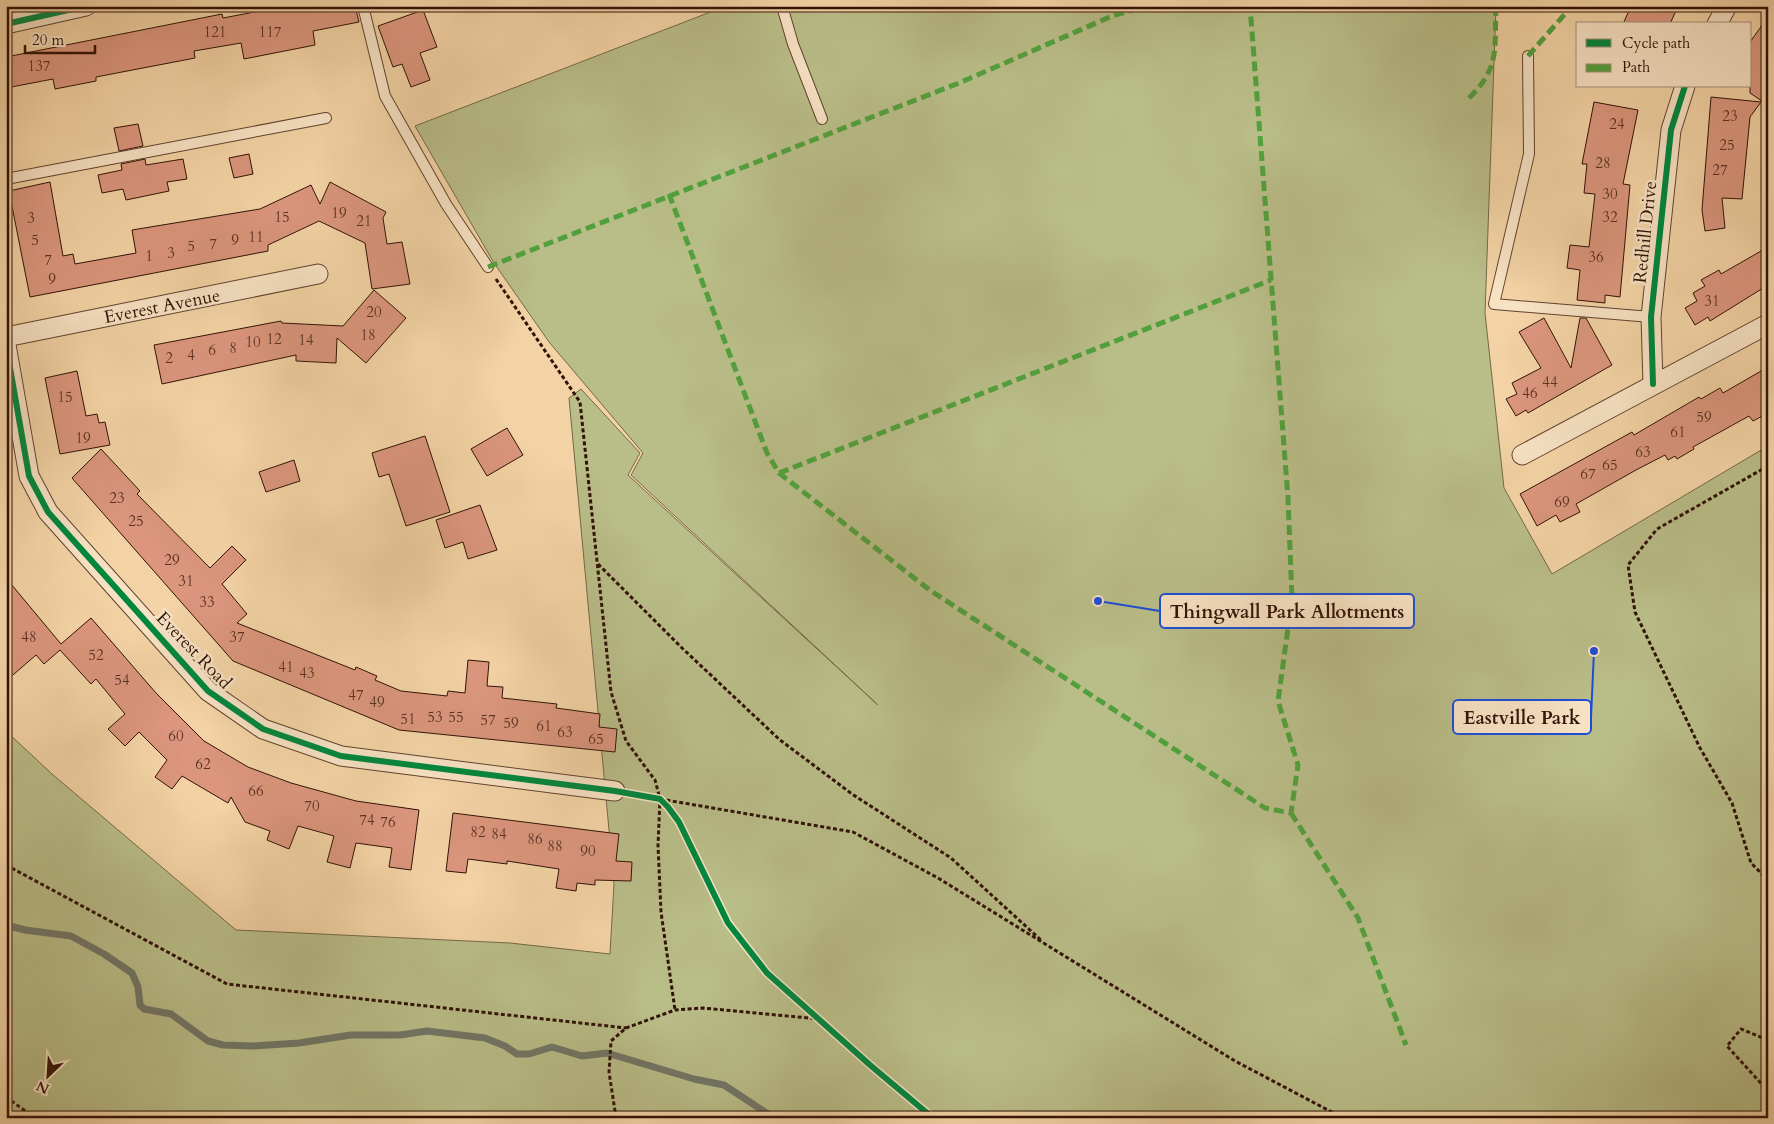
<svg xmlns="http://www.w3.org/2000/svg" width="1774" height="1124" font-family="Cardo,serif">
  <rect width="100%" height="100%" fill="#f3d3a5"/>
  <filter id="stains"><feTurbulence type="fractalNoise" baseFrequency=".004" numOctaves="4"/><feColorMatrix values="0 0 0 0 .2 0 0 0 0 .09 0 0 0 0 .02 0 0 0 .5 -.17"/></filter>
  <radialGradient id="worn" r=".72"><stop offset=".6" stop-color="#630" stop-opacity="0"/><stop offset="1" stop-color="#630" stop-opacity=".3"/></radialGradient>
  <path fill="#b9bd88" stroke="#756848" d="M726,6H1496L1485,313L1504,488L1552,574L1768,446V1118H6V731L52,774L236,930L510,943L610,954L614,884L569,398L581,389L640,453L628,475L878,705L631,475L643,453L549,342L494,263L415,126Z"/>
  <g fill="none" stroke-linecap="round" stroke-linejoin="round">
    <path stroke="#717666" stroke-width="7" d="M6,925L25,930L71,936L104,954L132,973L138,987L140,1005L144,1009L171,1014L208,1041L223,1045L253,1046L299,1043L351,1035H400L427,1031L485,1038L505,1046L517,1054H529L552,1047L582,1056L607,1053L694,1079L724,1085L774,1118"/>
  </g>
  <g fill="#db967d" stroke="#311207">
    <path d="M286,6H355L359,22L313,31L315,45L244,59L241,43L194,51L195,58L96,77V81L55,89L53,79L6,88V57L222,14L223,18Z"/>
    <path d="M1631,6H1678L1670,24H1623Z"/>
    <path d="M423,10L437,47L420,53L430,80L411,87L402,64L393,67L378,26Z"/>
    <path d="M1768,17V105L1750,93V42Z"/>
    <path d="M1711,97L1761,102L1750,117L1742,199L1722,198L1725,228L1705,231L1702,210Z"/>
    <path d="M1594,102L1638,110L1623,184L1630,185L1620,297L1605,295V303L1577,300L1580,270L1567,268L1570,245L1589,247L1595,194L1584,193L1587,164H1582Z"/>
    <path d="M138,124L143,146L119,151L114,128Z"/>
    <path d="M249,154L253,174L234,178L229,158Z"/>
    <path d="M145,159L146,165L183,159L187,179L167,182L169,191L126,200L123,189L102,193L98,175L122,170L121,164Z"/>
    <path d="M50,182L63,256L73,254L75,264L136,253L132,230L260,209L311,185L320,204L330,182L386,212L383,218L387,244L402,242L410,284L372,289L365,243L319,221L268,245V251L30,297L9,191Z"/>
    <path d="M1768,247V285L1710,321L1708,317L1695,325L1685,308L1697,301L1693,293L1705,286L1701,280L1719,270L1721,274Z"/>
    <path d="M374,290L406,318L366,363L337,338L336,363L296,361V355L162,384L154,345L281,321L282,323L343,326Z"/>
    <path d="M1544,318L1571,368L1580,318H1586L1612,365L1528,413L1526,410L1516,416L1506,399L1517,394L1512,383L1541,368L1519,332Z"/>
    <path d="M1768,367V413L1753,421L1749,416L1693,447L1694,449L1677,459L1675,456L1668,460L1665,455L1636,470L1576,504L1580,512L1560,522L1556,515L1537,526L1520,494L1632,432L1634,435L1699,397L1701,399L1720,388L1723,393Z"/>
    <path d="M77,371L86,416L97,414L99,423L105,422L110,445L60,454L45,378Z"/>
    <path d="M507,428L523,455L487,476L471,449Z"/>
    <path d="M425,436L450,512L406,526L389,474L379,477L372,453Z"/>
    <path d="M101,449L140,491L137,494L210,568L232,546L246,560L222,584L247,614L237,623L355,670L356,667L377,676L375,680L401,691L447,696L448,691L465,693L468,660L489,662L487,686L503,687L502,698L557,704L556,708L600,714L599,727L617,729L615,752L399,730L233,661L72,478Z"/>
    <path d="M294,460L300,481L266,492L259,472Z"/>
    <path d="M480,505L497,550L468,559L463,542L445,548L436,520Z"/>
    <path d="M6,578L61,644L91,618L156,693L204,741L248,767L291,783L356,801L419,810L411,870L389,867L392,848L356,843L350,868L327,862L334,836L298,826L289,849L267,840L270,831L245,822L231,797L228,803L182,776L172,789L155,777L167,760L139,732L125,746L108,729L125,714L96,679L91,684L60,650L44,664L36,655L6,681Z"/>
    <path d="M453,813L619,834L616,861L632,862L631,881L595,880V885L577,883L576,891L556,888L559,869L507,861V864L468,859L466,873L446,871Z"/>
  </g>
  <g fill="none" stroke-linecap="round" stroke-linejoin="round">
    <defs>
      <g id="lane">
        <path d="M363,6L385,96L446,204L488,267"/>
        <path d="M782,6L793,44L822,119"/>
        <path d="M1528,56L1529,154L1494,304L1651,317"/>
        <path d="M6,179L326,118"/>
      </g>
      <g id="street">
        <path d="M6,24L86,6"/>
        <path d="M1717,24L1727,6"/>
        <path d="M6,337L318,274"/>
        <path d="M6,345L29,476L48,512L208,691L263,729L341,756L615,791"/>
        <path d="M1653,384L1651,317L1671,130L1685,86"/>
        <path d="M1522,455L1768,324"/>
      </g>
    </defs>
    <use href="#lane" stroke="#62422e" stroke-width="12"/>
    <use href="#street" stroke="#62422e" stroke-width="21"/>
    <g stroke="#311207" stroke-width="3" stroke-dasharray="4 2.5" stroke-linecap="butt">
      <path d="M496,279L580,402L611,692L626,741L655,780L660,799L658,845L661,912L675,1010"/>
      <path d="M1768,466L1657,529L1628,565L1635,612L1700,748L1732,803L1751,863L1768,880"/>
      <path d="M598,564L682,648L780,740L852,794L951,858L1042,941"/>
      <path d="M660,799L853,832L938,878L1235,1061L1343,1118"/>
      <path d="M6,865L227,984L626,1028"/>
      <path d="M1768,1040L1741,1029L1727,1046L1768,1091"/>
      <path d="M6,1097L35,1118"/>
      <path d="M613,1118L615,1111L609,1072L611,1041L626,1028L675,1010L703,1008L819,1019"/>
    </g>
    <use href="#lane" stroke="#f7e2c4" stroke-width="10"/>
    <use href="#street" stroke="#f7e2c4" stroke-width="19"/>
    <g stroke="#52a03d" stroke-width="5" stroke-dasharray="10 5" stroke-linecap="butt">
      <path d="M1528,56L1572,6"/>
      <path d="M1469,98C1501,67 1494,48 1496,6"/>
      <path d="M669,194L767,453L779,473L931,591L1265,808L1291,813L1298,765L1278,701L1292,599L1288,498L1250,6"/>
      <path d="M488,267L959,83L1112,16L1148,6"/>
      <path d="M779,473L1271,280"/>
      <path d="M1291,813L1358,918L1406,1045"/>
    </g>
    <defs>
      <g id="cycleway">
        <path d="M6,24L86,6"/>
        <path d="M6,345L29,476L48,512L208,691L263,729L341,756L615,791L660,799L668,807L679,822L728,923L767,973L870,1065L933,1118"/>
        <path d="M1653,384L1651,317L1671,130L1685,86"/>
      </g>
    </defs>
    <use href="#cycleway" stroke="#f7e2c4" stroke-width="9"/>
    <use href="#cycleway" stroke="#00873e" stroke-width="6"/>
  </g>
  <g text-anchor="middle" stroke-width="5" stroke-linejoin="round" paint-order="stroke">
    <g font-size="15" fill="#5c3324">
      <text x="215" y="37">121</text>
      <text x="270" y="37">117</text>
      <text x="39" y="71">137</text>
      <text x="1730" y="121">23</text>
      <text x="1617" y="129">24</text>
      <text x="1727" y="150">25</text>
      <text x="1603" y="168">28</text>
      <text x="1720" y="175">27</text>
      <text x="1610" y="199">30</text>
      <text x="339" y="218">19</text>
      <text x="282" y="222">15</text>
      <text x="1610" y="222">32</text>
      <text x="31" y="223">3</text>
      <text x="364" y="226">21</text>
      <text x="256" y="242">11</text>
      <text x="35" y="245">5</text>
      <text x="235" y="245">9</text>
      <text x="213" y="249">7</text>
      <text x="191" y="251">5</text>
      <text x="171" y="258">3</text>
      <text x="149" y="261">1</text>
      <text x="1596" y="262">36</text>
      <text x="48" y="265">7</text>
      <text x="52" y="284">9</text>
      <text x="1712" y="306">31</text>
      <text x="374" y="317">20</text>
      <text x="368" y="340">18</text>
      <text x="274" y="344">12</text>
      <text x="306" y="345">14</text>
      <text x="253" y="347">10</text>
      <text x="233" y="353">8</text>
      <text x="212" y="355">6</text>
      <text x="191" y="360">4</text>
      <text x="169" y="363">2</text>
      <text x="1550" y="387">44</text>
      <text x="1530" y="398">46</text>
      <text x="65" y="402">15</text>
      <text x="1704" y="422">59</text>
      <text x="1678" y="437">61</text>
      <text x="83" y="443">19</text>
      <text x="1643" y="457">63</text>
      <text x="1610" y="470">65</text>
      <text x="1588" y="479">67</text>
      <text x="117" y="503">23</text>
      <text x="1562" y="507">69</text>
      <text x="136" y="526">25</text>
      <text x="172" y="565">29</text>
      <text x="186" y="586">31</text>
      <text x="207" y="607">33</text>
      <text x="29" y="642">48</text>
      <text x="237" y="642">37</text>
      <text x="96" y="660">52</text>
      <text x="286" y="672">41</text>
      <text x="307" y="678">43</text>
      <text x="122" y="685">54</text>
      <text x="356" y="700">47</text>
      <text x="377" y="707">49</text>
      <text x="435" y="722">53</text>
      <text x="456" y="722">55</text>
      <text x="408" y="724">51</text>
      <text x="488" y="725">57</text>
      <text x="511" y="728">59</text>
      <text x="544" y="731">61</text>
      <text x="565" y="737">63</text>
      <text x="176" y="741">60</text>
      <text x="596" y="744">65</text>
      <text x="203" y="769">62</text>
      <text x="256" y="796">66</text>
      <text x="312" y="811">70</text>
      <text x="367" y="825">74</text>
      <text x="388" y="827">76</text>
      <text x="478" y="837">82</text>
      <text x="499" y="839">84</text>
      <text x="535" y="844">86</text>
      <text x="555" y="851">88</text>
      <text x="588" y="856">90</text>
    </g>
    <g font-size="18" fill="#311207" stroke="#f7e2c4">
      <text transform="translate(1645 232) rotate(-84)" y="6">Redhill Drive</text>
      <text transform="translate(162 306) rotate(-11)" y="6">Everest Avenue</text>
      <text transform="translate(194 650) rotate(46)" y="6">Everest Road</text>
    </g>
  </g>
  <path fill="none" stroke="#1d4ed8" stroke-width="2" d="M1098 601L1160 611M1594 651L1591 717"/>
  <g fill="#1d4ed8" stroke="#f7e2c4" stroke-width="2">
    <circle cx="1098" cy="601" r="5"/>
    <circle cx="1594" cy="651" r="5"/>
  </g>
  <g fill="#f7e2c4" stroke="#1d4ed8" stroke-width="2">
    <rect x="1160" y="594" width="254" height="34" rx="5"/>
    <rect x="1453" y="700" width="138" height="34" rx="5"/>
  </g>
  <g font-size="19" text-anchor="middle" font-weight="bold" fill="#311207">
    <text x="1287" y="618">Thingwall Park Allotments</text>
    <text x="1522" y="724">Eastville Park</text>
  </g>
  <rect width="1774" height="1124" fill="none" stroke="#f3d3a5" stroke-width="25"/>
  <rect x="8" y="8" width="1759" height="1109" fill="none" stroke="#311207" stroke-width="2.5"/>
  <rect x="12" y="12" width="1749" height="1099" fill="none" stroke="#311207"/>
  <rect x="1576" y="22" width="175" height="65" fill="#f7e2c4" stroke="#a88f78"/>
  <rect x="1586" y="39" width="25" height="8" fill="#00873e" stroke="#a88f78"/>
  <text x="1622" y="48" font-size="15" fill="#311207">Cycle path</text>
  <rect x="1586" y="64" width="25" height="8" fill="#52a03d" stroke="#a88f78"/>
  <text x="1622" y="72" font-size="15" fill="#311207">Path</text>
  <g transform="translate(48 1076) rotate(205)" stroke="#f7e2c4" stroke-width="4" paint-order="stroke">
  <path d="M0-4L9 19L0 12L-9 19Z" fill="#311207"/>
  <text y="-8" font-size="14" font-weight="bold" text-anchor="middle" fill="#311207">N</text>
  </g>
  <path d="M25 45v8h70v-8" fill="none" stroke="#311207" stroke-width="2.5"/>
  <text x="32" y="45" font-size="15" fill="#311207" stroke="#f7e2c4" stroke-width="4" paint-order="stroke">20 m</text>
  <rect width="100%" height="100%" filter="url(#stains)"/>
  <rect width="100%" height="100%" fill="url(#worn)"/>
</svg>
